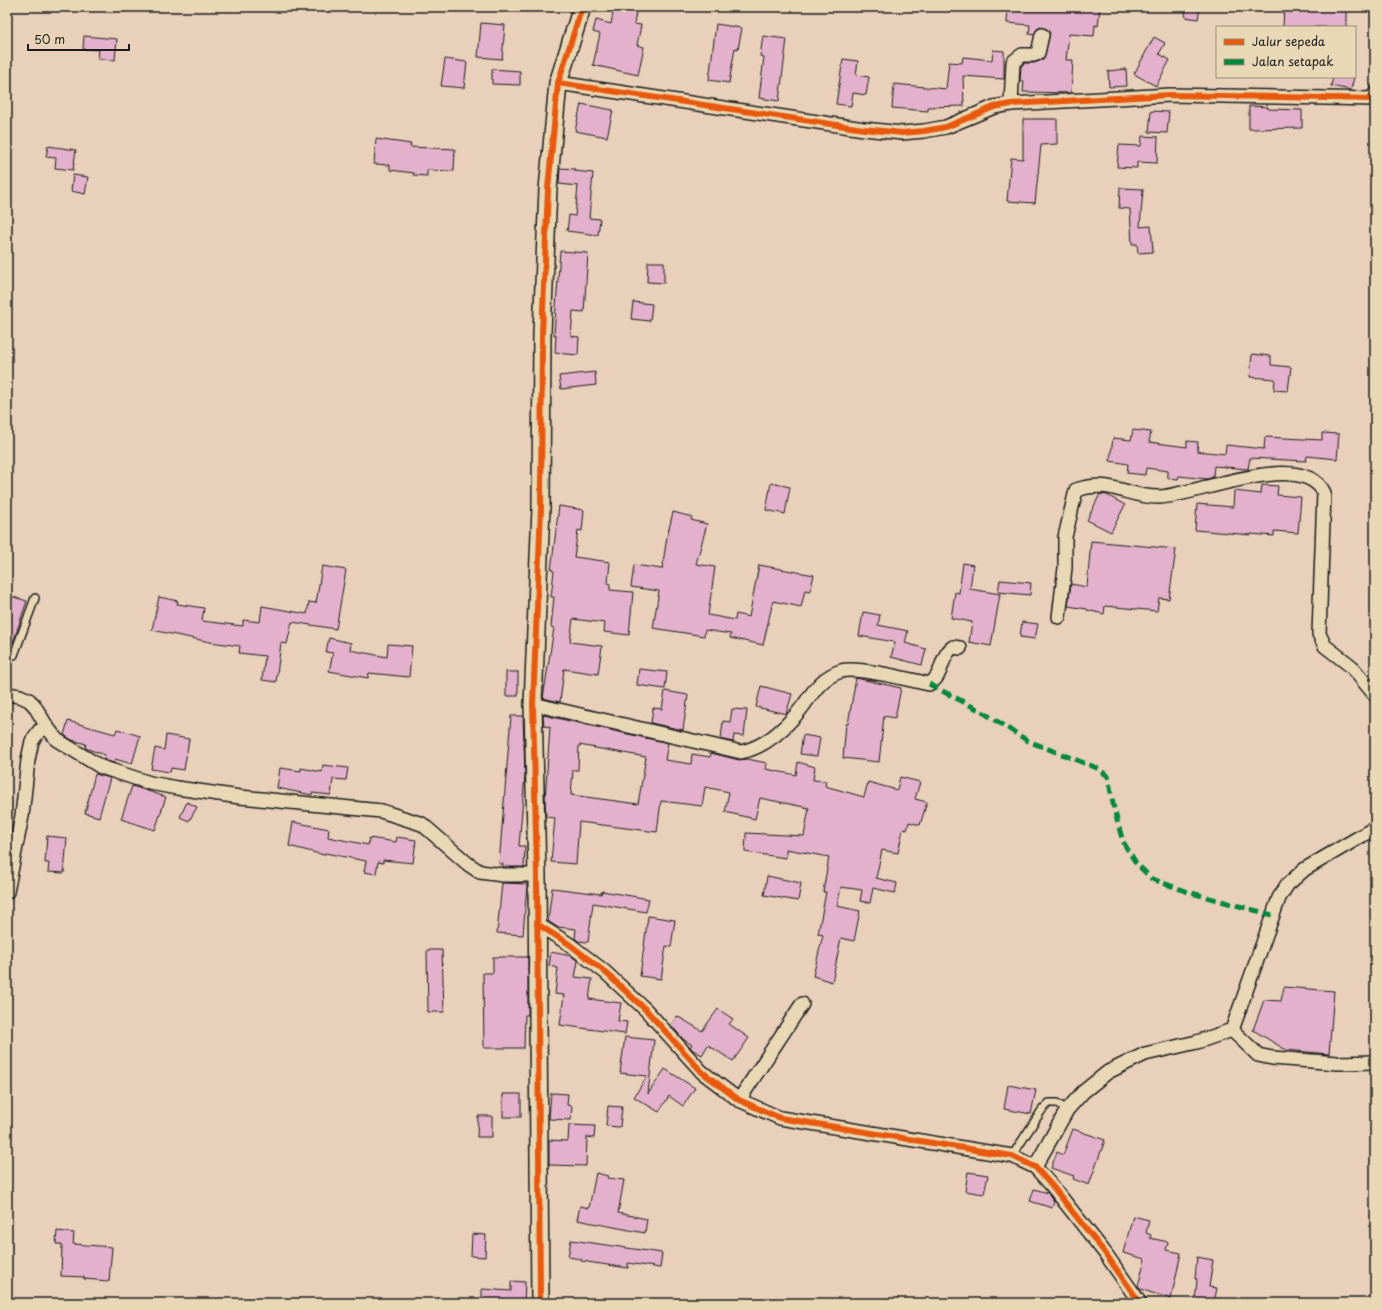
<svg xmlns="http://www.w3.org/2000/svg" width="1382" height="1310" font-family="'Playpen Sans',sans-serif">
  <rect width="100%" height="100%" fill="#e8d0ba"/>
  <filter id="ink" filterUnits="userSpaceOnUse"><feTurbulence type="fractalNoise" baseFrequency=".025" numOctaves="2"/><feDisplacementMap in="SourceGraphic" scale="8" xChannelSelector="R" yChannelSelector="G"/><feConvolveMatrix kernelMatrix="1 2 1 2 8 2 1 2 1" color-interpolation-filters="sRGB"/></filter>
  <g filter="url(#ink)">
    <g fill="#e4b1cd" stroke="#1c1c1c" fill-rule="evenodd">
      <path d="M614,7H637L634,24L641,25L637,45L644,47L638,75L593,65L600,34L593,32L596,20L611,24Z"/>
      <path d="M1008,7H1100L1098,26L1095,25L1094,36L1069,34L1066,60H1073L1071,93L1023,92L1024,81H1020L1021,66L1025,63H1034L1044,59L1050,33L1047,29L1040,27L1036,30L1034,35L1029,34L1030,25L1007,23Z"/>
      <path d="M1186,7H1200L1198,19L1185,17Z"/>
      <path d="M1307,7H1346V27H1283L1284,8L1307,10Z"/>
      <path d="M481,23L505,25L502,59L478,57Z"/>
      <path d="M716,24L742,28L738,49L735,48L729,83L709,80Z"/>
      <path d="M84,36L117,39L115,60L98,59L99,50L83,49Z"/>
      <path d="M763,36L787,39L779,101L759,98L764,57L760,56Z"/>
      <path d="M1154,37L1165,43L1159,54L1170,60L1156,86L1134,74Z"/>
      <path d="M993,50L1004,51V79L963,76L964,106L928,107V111L892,108L894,84L946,89L949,62L962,63L963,57L992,60Z"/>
      <path d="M445,59L467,62L464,88L441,86Z"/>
      <path d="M843,59L858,61L856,75L869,77L866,95L853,93L851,106L836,104Z"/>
      <path d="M492,69L520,71V85L492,84Z"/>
      <path d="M1126,69L1127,86L1109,87L1108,71Z"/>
      <path d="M1333,77H1354L1351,90L1331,86Z"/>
      <path d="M581,104L613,110L607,137L575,131Z"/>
      <path d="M1249,106L1268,107V109L1302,110V128L1249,129Z"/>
      <path d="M1151,111L1169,112L1167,133L1149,132Z"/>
      <path d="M1023,119H1057V144L1041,145L1035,203L1007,201L1011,158L1023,159Z"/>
      <path d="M1142,136L1158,137L1157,163L1137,162V168L1117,167L1119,145L1141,146Z"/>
      <path d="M376,139L411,144L410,147L455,149L454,171L427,170V176L413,175L414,173L390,170V165L374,164Z"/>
      <path d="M48,146L76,150L73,170L55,168L56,158L46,157Z"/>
      <path d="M560,168L575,169V171L593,173L589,218L600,219L598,235L567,231L569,215L575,216L578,186L559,184Z"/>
      <path d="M73,175L88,177L85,194L71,191Z"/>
      <path d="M1120,188L1143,189L1140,227L1151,226L1153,252L1138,253L1137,244H1132L1130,209L1119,208Z"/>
      <path d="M560,251L588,253L584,312L573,311L571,336L579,337L578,355L555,353L556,335H554Z"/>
      <path d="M648,262H664V283L647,282Z"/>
      <path d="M633,302L652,304L650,321L631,319Z"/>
      <path d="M1252,354L1271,356V365L1291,367L1288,391L1274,390L1275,379L1250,377Z"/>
      <path d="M595,372L596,385L561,389L559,376Z"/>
      <path d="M1133,430L1151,432L1149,442L1187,447V441L1198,442L1197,451L1225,454L1226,445L1264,449L1265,437L1322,440V433L1339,434L1337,459L1307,456L1306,461L1250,458L1248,469L1214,466L1213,477L1207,479L1179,476L1178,479L1168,478V471L1146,468L1145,475L1127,473L1128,464L1110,461L1113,438L1131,440Z"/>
      <path d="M771,483L790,487L785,514L766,510Z"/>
      <path d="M1262,485L1278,486L1277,495L1301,497L1298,533L1274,531V536L1251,534V535L1195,530L1197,504L1233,507L1234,491L1261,494Z"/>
      <path d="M1100,494L1107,495L1125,505L1111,532L1087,520Z"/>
      <path d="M559,506L584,510L582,531L578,530L574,557L610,562L608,583L610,584V590L633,592L629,635L604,632L605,623L573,619L570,642L602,646L598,674L564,669L560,702L543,698L554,628L551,627L554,597H551L554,571L551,570Z"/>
      <path d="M673,512L692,517L691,520L707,524L696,564L715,567L708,615L735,620L736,614L749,617L759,565L814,575L810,591L805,590L801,607L773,601L763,645L730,638L731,634L705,630L704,636L653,628L659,591L631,587L634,565L662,569L667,537Z"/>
      <path d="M1091,541L1176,549L1169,599L1159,598L1157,611L1105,606L1104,614L1087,610V609L1068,606L1071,584L1087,587Z"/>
      <path d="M963,563L973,565L970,589L1000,594L991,646L969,642L972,622L951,618L955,592L959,593Z"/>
      <path d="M322,566L346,570L336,629L292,622L287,644L281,643L276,682L262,680L265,656L239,653L240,646L210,642L152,630L159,597L178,601L177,604L204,608L202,621L243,626V620L260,622L262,606L307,614L309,602L316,603Z"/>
      <path d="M1000,580L1031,583L1030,595L998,592Z"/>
      <path d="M7,595L27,601L10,651L7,653Z"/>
      <path d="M863,612L880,615L878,625L908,631L905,643L926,649L922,665L891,657L895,642L859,636Z"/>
      <path d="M1022,622L1038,624L1035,639L1020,637Z"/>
      <path d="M329,638L351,643L350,650L387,657L388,644L412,646L409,677L369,673L368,678L329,671L333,653L326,652Z"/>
      <path d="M639,669L667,672L665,689L637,685Z"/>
      <rect x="506" y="672" width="12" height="24"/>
      <path d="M856,678L901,688L895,718L884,716L879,762L843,758L846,724H848Z"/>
      <path d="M761,686L792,694L786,714L756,707Z"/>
      <path d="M665,691L688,695L683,730L651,723L653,708L662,709Z"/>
      <path d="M732,709L747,710L744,736L734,735L733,742L721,739L723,721L730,722Z"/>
      <path d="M543,715L668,743L665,760L691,764L692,754L710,757L711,753L739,760L747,759L767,763L766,769L796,775L798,762L815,767L813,780L826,781L825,786L864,797L868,782L897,790L900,777L920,782L915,799L927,802L920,825L909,822L907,830L903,829L898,853L882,850L876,878L897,883L895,893L873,888L870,903L860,901L862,890L841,887L837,906L860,911L854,941L841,938L832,982L813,976L823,935L818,934L826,892H823L829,857L786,849V858L745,852L746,833L804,836L809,808L760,798L755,819L725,812L729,792L705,787L702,806L661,801L657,832L579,822L576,864L551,862L555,818L546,817L545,800L550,727L544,726ZM579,745L646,757L638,804L571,795L573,770H578Z"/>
      <path d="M511,716H523L525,775L519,846H525L524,867H503V864H499Z"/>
      <path d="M68,721L115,734L117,729L140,736L132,764L115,759L114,763L104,760L105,755L85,748L86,744L72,740L64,735Z"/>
      <path d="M166,735L189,739L184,770L171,768L170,772L151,769L155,748L164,750Z"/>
      <path d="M803,735L820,738L817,756L800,754Z"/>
      <path d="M323,765L348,768L346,780L333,779L331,795L312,793V795L277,788L280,768L301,771V768L322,772Z"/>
      <path d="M95,774L110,778L99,817L85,813Z"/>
      <path d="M132,786L166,797L155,830L121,819Z"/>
      <path d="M187,802L197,807L189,821L180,817Z"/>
      <path d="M293,822L329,829L328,837L368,845L369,838L396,842L397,837L416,840L413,863L383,860V863L378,862L376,874L364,872L366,861L325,853L324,855L289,846Z"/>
      <path d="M47,836L67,838L64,873L48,872L49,863H45Z"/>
      <path d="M767,876L801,883L798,901L764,895Z"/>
      <path d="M502,883L527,884L523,935L497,933Z"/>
      <path d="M552,888L601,894L602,891L649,899L646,912L593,903L588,942L578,941L575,938L576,929L557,927L548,921Z"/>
      <path d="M648,916L675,920L671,947L666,946L661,979L640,976Z"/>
      <path d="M427,950H442L444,1012H428Z"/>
      <path d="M551,952L571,956L578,961L575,977L592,979L589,999L621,1003L618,1021L627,1022L625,1034L560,1025L564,995L555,994L558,968L549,966Z"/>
      <path d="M493,957H528V1015H525L524,1048H484L483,973H493Z"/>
      <path d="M1284,987L1334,991L1329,1054L1286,1050L1253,1030L1264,1000L1281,1001Z"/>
      <path d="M718,1009L733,1019L729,1024L749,1038L733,1061L708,1045L702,1055L693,1050L690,1047L692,1045L683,1039L671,1025L677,1016L702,1031Z"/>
      <path d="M625,1037L654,1040L648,1094L665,1069L695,1088L683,1106L669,1096L659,1112L634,1097L647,1076L620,1073Z"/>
      <path d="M1008,1085L1036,1090L1031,1114L1004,1109Z"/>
      <path d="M551,1093L568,1094L567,1105L572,1106L571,1120L549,1119Z"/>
      <rect x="503" y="1094" width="18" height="23"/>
      <path d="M608,1106L622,1107L620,1127L606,1126Z"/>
      <path d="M478,1116H492V1137H477Z"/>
      <path d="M569,1125L595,1126L594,1138L587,1137L586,1166L549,1165V1140L568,1141Z"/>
      <path d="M1073,1129L1105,1140L1089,1185L1073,1179L1074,1176L1051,1168L1057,1152L1063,1155Z"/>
      <path d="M968,1172L988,1175L984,1194L965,1191Z"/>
      <path d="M596,1173L608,1176L607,1178L624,1180L618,1213L647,1219L645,1233L577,1220L580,1206L589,1208Z"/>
      <path d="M1034,1189L1048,1193L1054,1201L1052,1208L1030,1201Z"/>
      <path d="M1133,1216L1149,1220L1146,1233L1151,1235L1150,1238L1168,1242L1166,1250L1181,1253L1171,1299L1140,1289L1138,1286L1145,1259L1123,1253Z"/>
      <path d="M57,1231L74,1233L73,1244L112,1247L109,1281L84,1279V1277L61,1276L62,1244H56Z"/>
      <path d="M472,1234L486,1235L485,1257L471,1256Z"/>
      <path d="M571,1240L662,1253L660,1268L628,1263V1268L581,1261V1259L568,1257Z"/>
      <path d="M1197,1257L1213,1260L1209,1287L1217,1288L1214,1303H1195L1197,1279H1195Z"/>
      <path d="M511,1281L525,1282L524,1303H482V1289L511,1291Z"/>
    </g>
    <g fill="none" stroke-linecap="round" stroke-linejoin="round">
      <defs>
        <g id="service">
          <path d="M1369,98L1375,88"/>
          <path d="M7,658L14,655L35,598"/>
          <path d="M1012,1156L1042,1110L1049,1103H1057L1067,1110"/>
        </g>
        <g id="minor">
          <path d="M558,83L864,129L902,133L924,131L946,127L994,107L1011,104L1170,95L1375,99"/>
          <path d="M1011,104L1013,62L1022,55H1034L1038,53L1042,35"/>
          <path d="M1059,617L1065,568V537L1076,490C1111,478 1128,498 1160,497C1198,495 1303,448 1324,493L1319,634L1325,646L1351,666L1375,695"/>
          <path d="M7,694L20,696L29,700L34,705L47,727L57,740L101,767L150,783L177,788L240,797L381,811L422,824L468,864L480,872L503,875H537"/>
          <path d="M533,704L741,752C761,748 780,733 794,717C811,699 815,680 841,671C857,666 911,680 929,684C944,676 939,657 953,647L960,648"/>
          <path d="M7,892L22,816L28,760L32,741L39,731L47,727"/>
          <path d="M537,924L569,944L605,972L646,1010L702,1072L739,1100L780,1118L1012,1156L1035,1167L1053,1187L1105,1253L1140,1303"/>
          <path d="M1232,1030L1258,1055L1272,1058L1338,1063L1375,1062"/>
          <path d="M739,1100L802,1004"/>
          <path d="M1035,1167L1067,1110L1083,1092L1108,1072L1145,1054L1197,1042L1232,1030L1279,898L1287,885L1305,869L1375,828"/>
        </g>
        <path id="tertiary" d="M540,1303L537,875L533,704L541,508L542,333L548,189L558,83L582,7"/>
      </defs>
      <use href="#service" stroke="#1c1c1c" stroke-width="10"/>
      <use href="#minor" stroke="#1c1c1c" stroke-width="16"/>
      <use href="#tertiary" stroke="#1c1c1c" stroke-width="20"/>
      <use href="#service" stroke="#e9d8b5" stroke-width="7"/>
      <use href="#minor" stroke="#e9d8b5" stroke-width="13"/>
      <use href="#tertiary" stroke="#e9d8b5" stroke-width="17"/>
      <path stroke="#00873e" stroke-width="5" stroke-dasharray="10 5" stroke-linecap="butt" d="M929,684L981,711L1028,741L1097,768L1108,776L1114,809L1123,842L1136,863L1152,879L1188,892L1272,915"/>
      <defs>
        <g id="cycleway">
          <path d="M558,83L864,129L902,133L924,131L946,127L994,107L1011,104L1170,95L1375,99"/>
          <path d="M537,924L569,944L605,972L646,1010L702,1072L739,1100L780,1118L1012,1156L1035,1167L1053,1187L1105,1253L1140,1303"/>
          <path d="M540,1303L537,875L533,704L541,508L542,333L548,189L558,83L582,7"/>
        </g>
      </defs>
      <use href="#cycleway" stroke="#e9d8b5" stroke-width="8"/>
      <use href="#cycleway" stroke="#e8590c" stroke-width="6"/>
    </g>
  </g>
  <rect width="1382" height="1310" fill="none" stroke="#e9d8b5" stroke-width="24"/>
  <rect x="12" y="12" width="1358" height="1286" fill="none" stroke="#1c1c1c" stroke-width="1.5" filter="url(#ink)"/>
  <rect x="1216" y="26" width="140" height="52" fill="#e9d8b5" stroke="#978d78"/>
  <rect x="1224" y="39" width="20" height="6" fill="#e8590c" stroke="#978d78"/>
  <text x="1252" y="46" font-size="12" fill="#1c1c1c">Jalur sepeda</text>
  <rect x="1224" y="59" width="20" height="6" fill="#00873e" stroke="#978d78"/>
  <text x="1252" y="66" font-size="12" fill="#1c1c1c">Jalan setapak</text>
  <path d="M28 44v6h101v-6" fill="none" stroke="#1c1c1c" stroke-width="2"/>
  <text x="34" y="44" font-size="12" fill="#1c1c1c" stroke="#e9d8b5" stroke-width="3" paint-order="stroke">50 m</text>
</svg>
